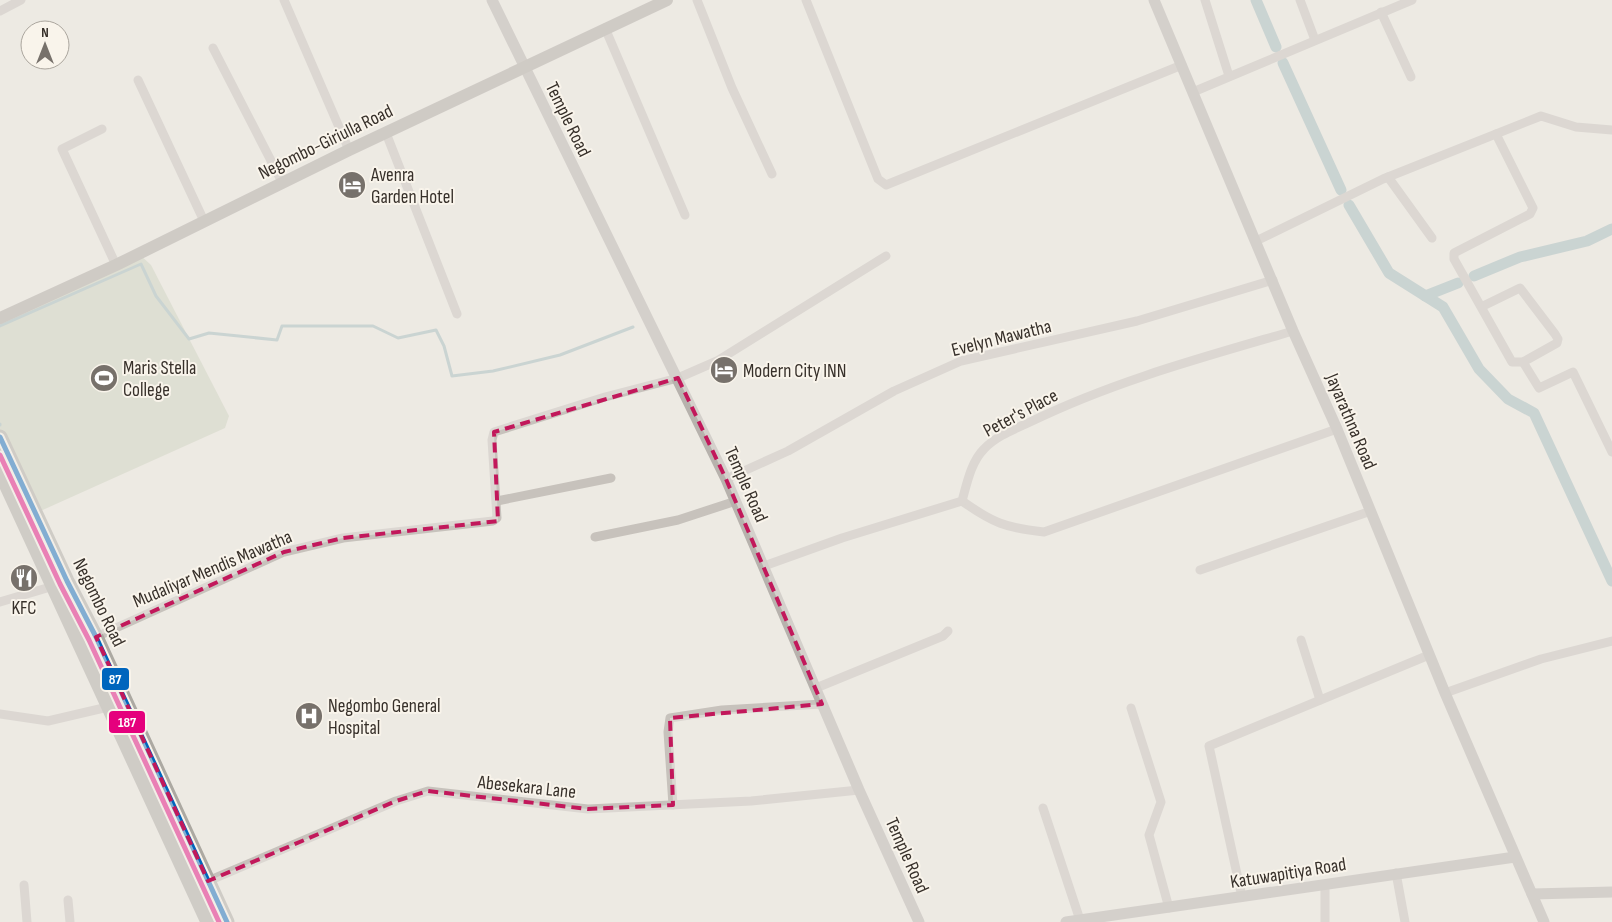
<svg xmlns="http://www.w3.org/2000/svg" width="1612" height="922" font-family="'Sofia Sans Condensed',sans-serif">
  <rect width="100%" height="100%" fill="#edeae3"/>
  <path fill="#cdd3be" d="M139,254L151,265L229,416L225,428L36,513L0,437V318Z"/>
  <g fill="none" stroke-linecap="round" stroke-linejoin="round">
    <g stroke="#a1babc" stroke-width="3">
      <path d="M0,326L141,264L156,296L189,339L209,333L277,340L282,326H373L398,338L436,330L444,346L452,376L493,371L560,355L633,327"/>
      <path d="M0,424V425"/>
    </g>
    <g stroke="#a1babc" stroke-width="11">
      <path d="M1256,0L1276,47"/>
      <path d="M1283,63L1341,190"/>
      <path d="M1349,205L1389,273L1443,307L1479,369L1508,399L1534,413L1612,581"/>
      <path d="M1474,276L1520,257L1587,241L1612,229"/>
      <path d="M1425,296L1458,283"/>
    </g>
    <g stroke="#c7c2bc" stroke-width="9">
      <path d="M284,0L349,150"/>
      <path d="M697,0L732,88L772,174"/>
      <path d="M806,0L878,179L886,185L1182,65"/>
      <path d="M1205,0L1229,76"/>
      <path d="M1300,0L1315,40"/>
      <path d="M0,11L21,0"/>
      <path d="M1381,12L1411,77"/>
      <path d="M605,28L685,215"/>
      <path d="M213,48L282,182"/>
      <path d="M138,80L204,221"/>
      <path d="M1193,92L1412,0"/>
      <path d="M102,129L62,149L116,265"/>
      <path d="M386,133L457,314"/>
      <path d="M1388,177L1432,238"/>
      <path d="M1256,241L1383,179L1541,116L1576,127L1612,130"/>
      <path d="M1481,307L1520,288L1555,334L1558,339L1557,343L1523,362H1512L1454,259V253L1530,214L1533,208L1496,134"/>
      <path d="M1523,362L1539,388L1573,372L1612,452"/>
      <path d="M726,479L788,451L894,391L961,361L1137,321L1273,280"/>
      <path d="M497,501L611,478"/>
      <path d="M962,501C993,523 1006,528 1044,532L1337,429"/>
      <path d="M595,537L678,520L736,501"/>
      <path d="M764,566L842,538L962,501C967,483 971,462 984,449C996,436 1015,429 1030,422C1114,381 1204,357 1293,331"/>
      <path d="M1200,570L1371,511"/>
      <path d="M0,602L57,585"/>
      <path d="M96,637L284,552L343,538L493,521L497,518L492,440L494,432L605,397L678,378L717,361L886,256"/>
      <path d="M1301,640L1320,700"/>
      <path d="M816,688L943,636L948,631"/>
      <path d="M1445,693L1541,659L1612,641"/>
      <path d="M1131,708L1161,802L1149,835L1169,908"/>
      <path d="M0,714L48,721L108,707"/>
      <path d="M673,805L668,732L670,718L722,710L822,704"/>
      <path d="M1043,808L1080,920"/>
      <path d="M1396,873L1405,922"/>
      <path d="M208,881L396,801L428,791L588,809L751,801L859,790"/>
      <path d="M24,885L27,922"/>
      <path d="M1242,897L1209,746L1429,655"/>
      <path d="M68,900L70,922"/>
      <path d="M1325,922V885"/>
    </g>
    <g stroke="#b7b2ad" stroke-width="11">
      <path d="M492,0L726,479L859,790L919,922"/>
      <path d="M1154,0L1293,331L1337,429L1445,693L1544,922"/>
      <path d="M1532,894L1612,892"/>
      <path d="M1066,922L1515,857"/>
    </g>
    <path stroke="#aca7a1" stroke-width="12" d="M0,318L116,265L349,150L667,0"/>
    <g stroke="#aca9a2" stroke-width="15">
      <path d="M0,437L67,581L96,637L227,922"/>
      <path d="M0,471L208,922"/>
    </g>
    <defs>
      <path id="bus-1" d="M0,437L67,581L96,637L227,922"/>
      <path id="bus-2" d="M0,455L60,584L89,640L219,922"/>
    </defs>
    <use href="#bus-1" stroke="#f9f4eb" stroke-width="9"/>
    <use href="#bus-2" stroke="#f9f4eb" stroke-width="9"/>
    <use href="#bus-1" stroke="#0065bd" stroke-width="5"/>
    <use href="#bus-2" stroke="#e5007d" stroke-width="5"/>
  </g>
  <path d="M0 0H1612V922H0ZM678,378L726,479L822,704L670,718L673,805L588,809L428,791L396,801L208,881L96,637L284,552L343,538L498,521L494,432Z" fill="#edeae3" fill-opacity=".55" fill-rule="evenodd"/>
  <path fill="none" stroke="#c2185b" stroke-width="4" stroke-dasharray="10 6" stroke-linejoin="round" d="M678,378L726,479L822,704L670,718L673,805L588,809L428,791L396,801L208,881L96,637L284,552L343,538L498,521L494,432Z"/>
  <defs>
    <symbol id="hotel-disc" viewBox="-11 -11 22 22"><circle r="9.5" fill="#77716b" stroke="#f9f4eb"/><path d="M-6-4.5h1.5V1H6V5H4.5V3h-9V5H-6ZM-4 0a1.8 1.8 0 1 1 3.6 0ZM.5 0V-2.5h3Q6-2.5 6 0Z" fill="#fff"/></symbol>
    <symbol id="stadium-disc" viewBox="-11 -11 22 22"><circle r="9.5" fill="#77716b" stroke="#f9f4eb"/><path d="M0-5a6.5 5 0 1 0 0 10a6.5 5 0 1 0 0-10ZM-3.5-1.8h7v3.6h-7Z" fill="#fff"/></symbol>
    <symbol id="restaurant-disc" viewBox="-11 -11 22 22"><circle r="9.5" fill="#77716b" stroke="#f9f4eb"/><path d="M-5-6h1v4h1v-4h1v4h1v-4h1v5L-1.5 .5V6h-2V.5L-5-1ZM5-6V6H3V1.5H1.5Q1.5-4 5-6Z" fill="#fff"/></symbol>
    <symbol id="hospital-disc" viewBox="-11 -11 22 22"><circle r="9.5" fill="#77716b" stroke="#f9f4eb"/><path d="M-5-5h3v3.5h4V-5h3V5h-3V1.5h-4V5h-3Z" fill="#fff"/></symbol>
  </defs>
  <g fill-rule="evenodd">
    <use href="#hotel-disc" x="336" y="169" width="32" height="32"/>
    <use href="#hotel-disc" x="708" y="354" width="32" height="32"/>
    <use href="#stadium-disc" x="88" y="362" width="32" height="32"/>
    <use href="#restaurant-disc" x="8" y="562" width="32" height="32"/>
    <use href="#hospital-disc" x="293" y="700" width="32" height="32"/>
  </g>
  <g text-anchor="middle" stroke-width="4" stroke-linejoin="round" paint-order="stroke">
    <g font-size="19" fill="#37302a" stroke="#f9f4eb">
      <text transform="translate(569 119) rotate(64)" y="7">Temple Road</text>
      <text transform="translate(325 141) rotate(-26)" y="7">Negombo-Giriulla Road</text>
      <text transform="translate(1001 337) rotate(-14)" y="7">Evelyn Mawatha</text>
      <text transform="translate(1020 412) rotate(-28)" y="7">Peter's Place</text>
      <text transform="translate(1352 421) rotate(67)" y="7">Jayarathna Road</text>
      <text transform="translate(747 484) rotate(66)" y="7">Temple Road</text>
      <text transform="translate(212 568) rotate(-23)" y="7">Mudaliyar Mendis Mawatha</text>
      <text transform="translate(100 602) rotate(64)" y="7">Negombo Road</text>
      <text transform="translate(527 786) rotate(6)" y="7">Abesekara Lane</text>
      <text transform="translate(908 855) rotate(66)" y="7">Temple Road</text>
      <text transform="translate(1288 872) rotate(-9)" y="7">Katuwapitiya Road</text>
    </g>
    <g font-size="19" fill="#37302a" stroke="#f9f4eb" text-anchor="start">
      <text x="371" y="181">Avenra<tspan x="371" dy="22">Garden Hotel</tspan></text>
      <text x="123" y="374">Maris Stella<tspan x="123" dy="22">College</tspan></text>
      <text x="743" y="377">Modern City INN</text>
      <text x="24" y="614" text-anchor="middle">KFC</text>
      <text x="328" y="712">Negombo General<tspan x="328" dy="22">Hospital</tspan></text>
    </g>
  </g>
  <g stroke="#f9f4eb" stroke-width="2">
    <rect x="101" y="667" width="29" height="24" rx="5" fill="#0065bd"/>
    <rect x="108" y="710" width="38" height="24" rx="5" fill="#e5007d"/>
  </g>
  <g font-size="14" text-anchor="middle" font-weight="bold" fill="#fff">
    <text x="115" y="684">87</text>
    <text x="127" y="727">187</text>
  </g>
  <g transform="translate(45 45)"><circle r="24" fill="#f9f4eb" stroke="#aba69e"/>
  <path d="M0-4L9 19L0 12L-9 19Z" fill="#77716b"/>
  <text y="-8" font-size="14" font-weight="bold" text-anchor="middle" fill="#37302a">N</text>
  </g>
</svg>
